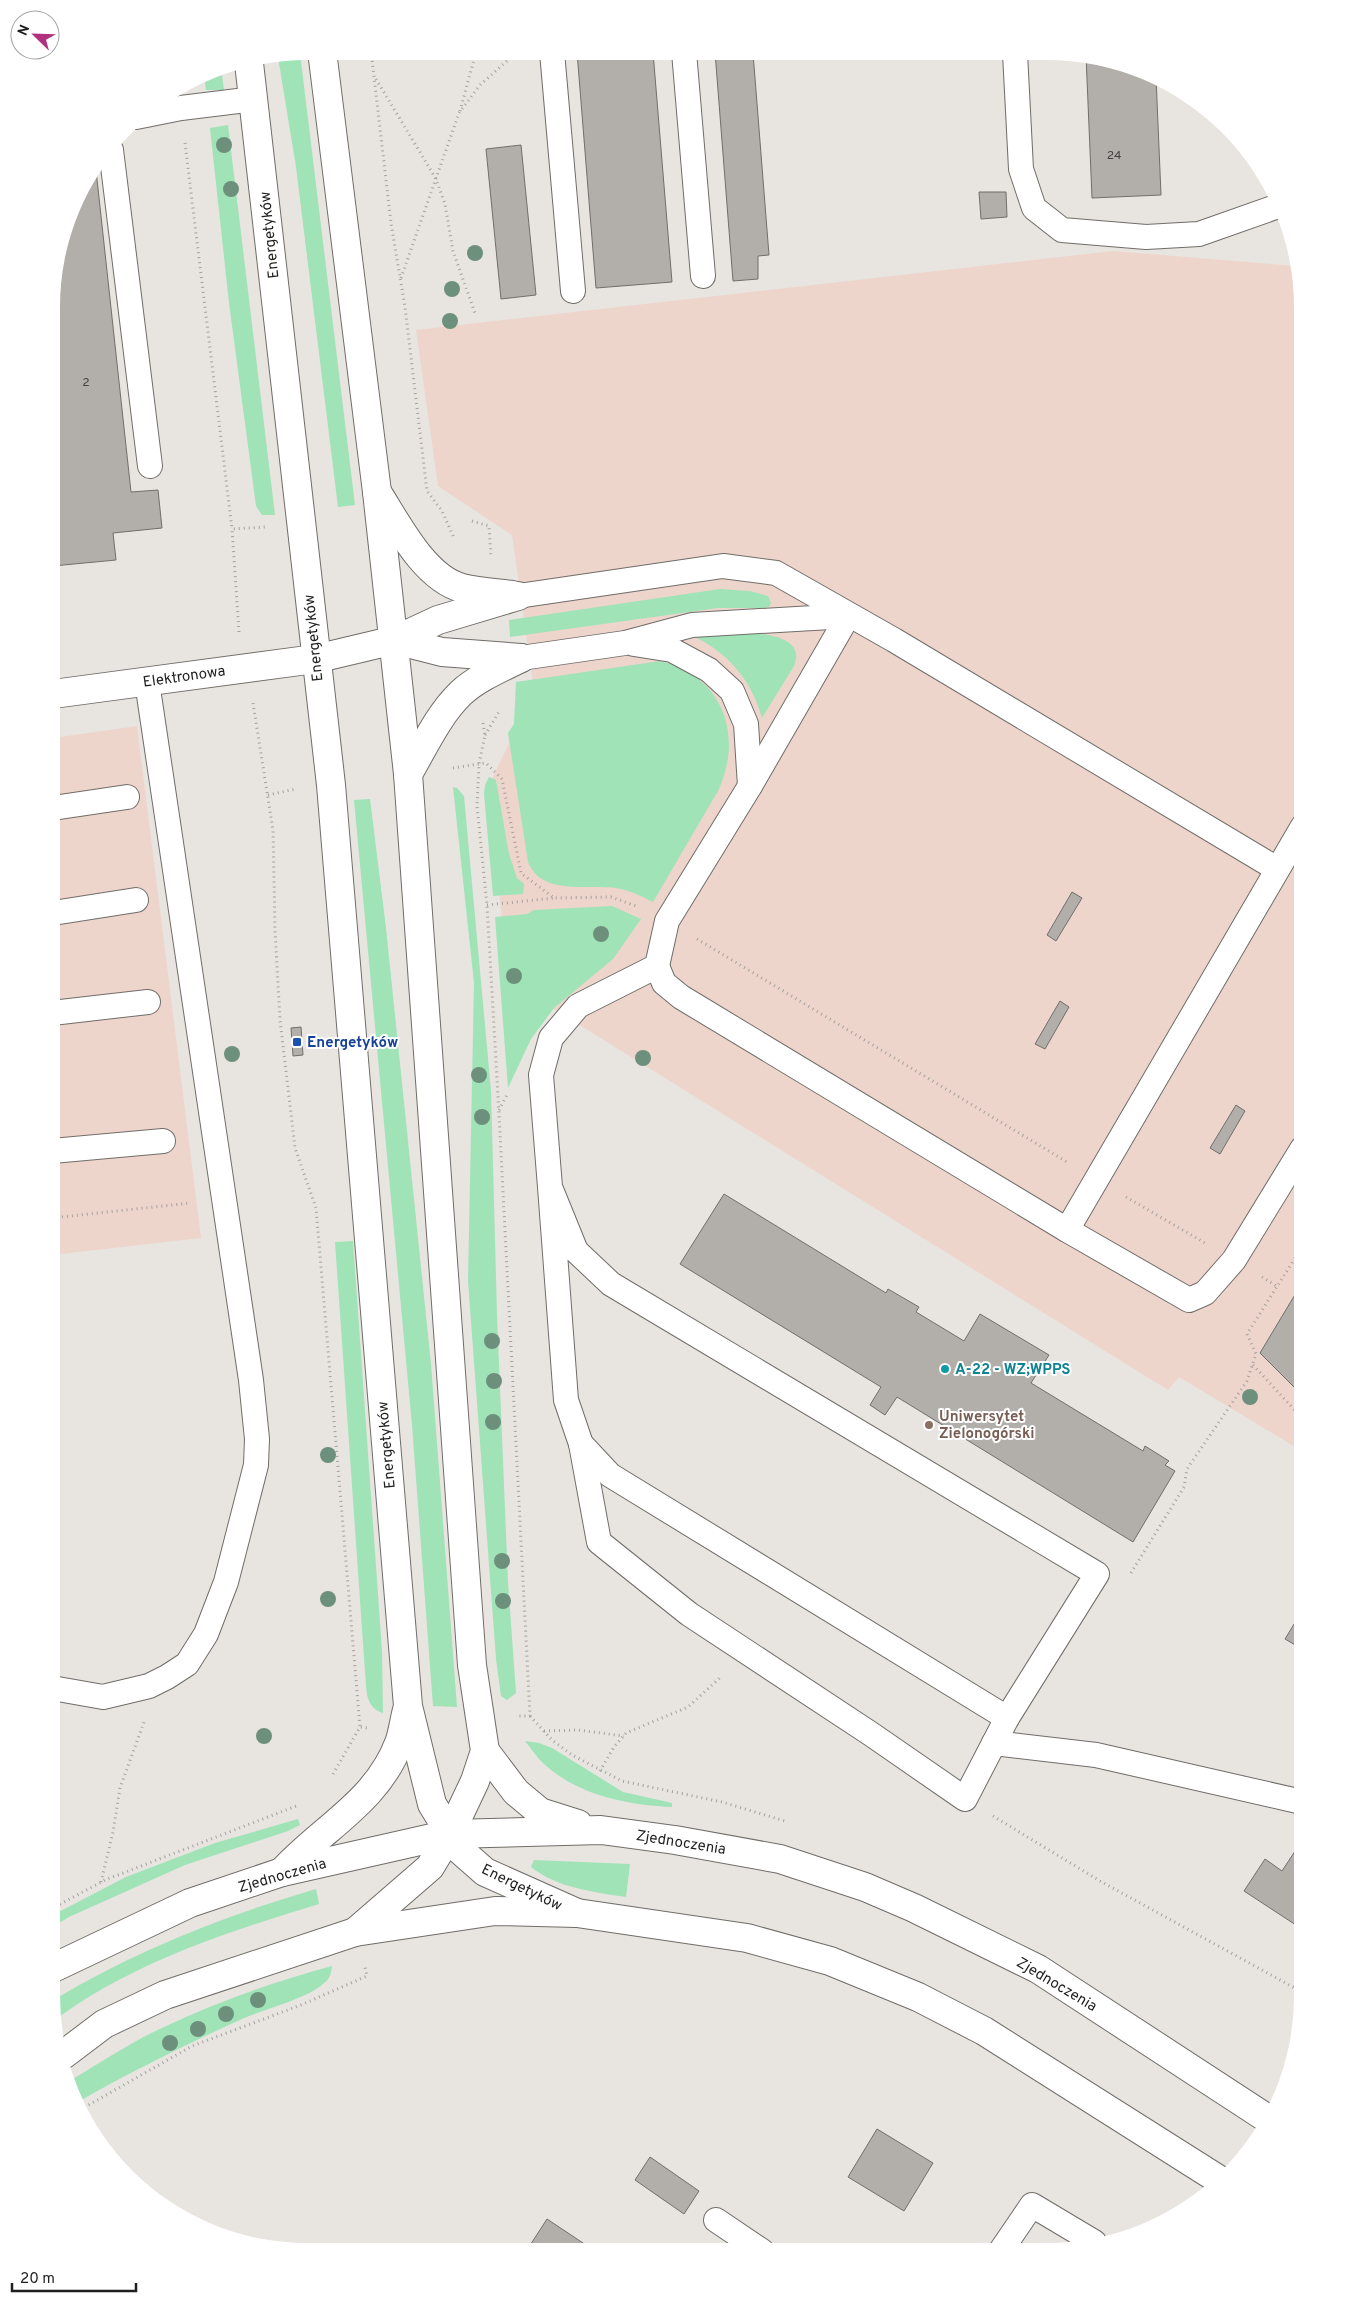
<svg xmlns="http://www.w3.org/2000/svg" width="1354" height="2303" font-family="Overpass,sans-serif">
  <rect width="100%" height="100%" fill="#e8e4e0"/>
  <g fill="#eed5cc">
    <path d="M1113,251L1295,266L1303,307L1302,1451L1179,1377L1168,1390L507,980L490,783L534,691L512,535L438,486L416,330Z"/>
    <path d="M137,726L201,1238L52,1255L53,738Z"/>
  </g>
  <g fill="#9fe3b7">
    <path d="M300,53L355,505L338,507L296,167L278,57Z"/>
    <path d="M221,68L224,90H206L204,74Z"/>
    <path d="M228,125L275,515H262L256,506L229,303L210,128Z"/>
    <path d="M720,589L750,591L768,596L771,603L769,607L764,608H718L510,637L509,620Z"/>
    <path d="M734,632C753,633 808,633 794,666L762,718C752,681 729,654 695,637Z"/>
    <path d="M660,661C723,676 744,735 718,791L653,902C641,896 629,890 616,888C588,884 541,896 528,862L508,733L514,724L516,682Z"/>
    <path d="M489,777L496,780L509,854L517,878L524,884L523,894L493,896L484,794L485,785Z"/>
    <path d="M453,787L457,788L464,796L491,1091L497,1315L508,1582L516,1693L507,1700L501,1696L496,1659L468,1281L474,983Z"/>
    <path d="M370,799L386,928L431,1364L457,1707L433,1706L412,1425L354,800Z"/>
    <path d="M612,906L641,919L613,959L554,1008L531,1039L508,1088L495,917L527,914L534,910Z"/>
    <path d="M353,1241L382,1651L383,1713C364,1707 367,1689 365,1672L335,1242Z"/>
    <path d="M525,1741L539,1743L552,1748L623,1792L672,1803V1807C627,1805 576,1795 542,1762C536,1756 531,1748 525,1741Z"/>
    <path d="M298,1819L300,1825L288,1831L185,1865L69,1917L51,1928V1916L126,1877L215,1843Z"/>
    <path d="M534,1860L630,1864L626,1897C594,1892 557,1888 531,1867Z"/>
    <path d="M316,1889L319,1904C227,1932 134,1962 56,2019L52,2001C134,1951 224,1916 316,1889Z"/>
    <path d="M332,1966C331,1973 330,1979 324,1983C309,1998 265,2009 244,2018C187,2044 130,2072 76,2103L71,2094L68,2082C100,2063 131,2042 164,2027C218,2001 274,1982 332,1966Z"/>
  </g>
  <g fill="#b2afab" stroke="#716e6b">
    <path d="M577,52H653L672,282L596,288Z"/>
    <path d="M715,52L753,53L769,255L758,256V279L733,281Z"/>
    <path d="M1086,55L1145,71L1156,77L1161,195L1092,198Z"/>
    <path d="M521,145L536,295L501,299L486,149Z"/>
    <path d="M96,170L131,492L158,490L162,528L113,533L116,560L53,566V274L78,194Z"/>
    <path d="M979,192H1006L1007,217L981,219Z"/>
    <path d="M1072,892L1082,898L1056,941L1047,935Z"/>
    <path d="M1060,1001L1069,1007L1045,1049L1035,1044Z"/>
    <path d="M301,1027L303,1055L293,1056L291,1028Z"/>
    <path d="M1236,1105L1245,1111L1220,1154L1210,1148Z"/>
    <path d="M724,1194L886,1293L888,1289L919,1307L916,1312L964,1341L980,1314L1049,1355L1031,1383L1143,1451L1145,1446L1169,1461L1165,1465L1175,1471L1133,1542L897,1397L885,1415L870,1405L881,1387L680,1264Z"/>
    <path d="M1302,1283V1395L1260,1353Z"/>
    <path d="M1302,1611V1649L1285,1639Z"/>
    <path d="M1301,1842L1302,1843V1929L1244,1891L1265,1859L1282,1871Z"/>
    <path d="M877,2129L933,2163L904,2211L848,2177Z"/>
    <path d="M650,2157L699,2191L684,2214L635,2180Z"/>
    <path d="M547,2219L589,2247L586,2250H527Z"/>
  </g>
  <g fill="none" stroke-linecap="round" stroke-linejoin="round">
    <defs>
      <g id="lane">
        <path d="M552,52L573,291"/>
        <path d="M684,52L703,276"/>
        <path d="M1015,53L1021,169L1034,208L1062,230L1146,237L1199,234L1281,205"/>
        <path d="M136,117L181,108L254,99"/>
        <path d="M111,150L150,466"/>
        <path d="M518,596L723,566L776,573L894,640L1277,869"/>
        <path d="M634,644L672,650L709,670L732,691L746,724L750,786"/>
        <path d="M521,658L625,643L692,625L848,616"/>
        <path d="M53,808L127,797"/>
        <path d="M53,913L136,900"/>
        <path d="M657,966L664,983L681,997L1067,1230L1189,1300L1205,1293L1234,1260L1302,1149"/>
        <path d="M52,1013L148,1002"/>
        <path d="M52,1151L163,1141"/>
        <path d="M550,1187L566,1400L581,1444L610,1475L1007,1718L1097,1574L611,1284L576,1251L550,1187L541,1075L551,1038L578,1006L657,966L667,921L750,786L848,616"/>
        <path d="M1067,1230L1303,826"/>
        <path d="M581,1444L599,1542L689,1614L871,1734L965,1799L1007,1718"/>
        <path d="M52,1688L103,1697L149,1686L167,1677L187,1664L206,1634L226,1582L256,1465L257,1439L251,1380L147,682"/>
        <path d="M994,1743L1096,1755L1302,1802"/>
        <path d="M716,2220L762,2251"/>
        <path d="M1000,2252L1032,2205L1094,2242"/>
      </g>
      <g id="street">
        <path d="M377,492C397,523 424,578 462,588C478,592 496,593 512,595"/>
        <path d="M395,640L442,652L521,658"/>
        <path d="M53,694L315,659L395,640L438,620L518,596"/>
        <path d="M408,774C424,747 438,715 461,693C477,678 501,668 521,658"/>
      </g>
      <g id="secondary">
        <path d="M322,51L377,492L408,774L472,1665L485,1751L475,1781L450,1834L430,1867L355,1932"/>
        <path d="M249,63L331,785L408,1706L432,1804L460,1850L485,1872L577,1913"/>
        <path d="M485,1751L516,1792L540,1812L578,1824"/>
        <path d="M282,1872C322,1828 377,1802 399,1743C403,1733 404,1720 407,1710"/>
        <path d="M51,1969L190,1903L282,1872L450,1834L601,1830L675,1840L780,1859L865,1887L914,1908L1038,1969L1268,2119"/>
        <path d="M63,2055L104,2024L165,1995L355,1932L495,1911L577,1913L747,1938L830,1961L918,1997L984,2031L1221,2181"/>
      </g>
    </defs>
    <use href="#lane" stroke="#706d69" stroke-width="26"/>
    <use href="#street" stroke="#706d69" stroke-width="30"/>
    <use href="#secondary" stroke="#706d69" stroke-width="30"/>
    <g stroke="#a4a19e" stroke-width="3" stroke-dasharray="1 4" stroke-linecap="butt">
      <path d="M371,51L391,223L405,307L427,491L442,511L454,538"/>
      <path d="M376,79L436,179L445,204L453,251L476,316"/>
      <path d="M460,111L476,52"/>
      <path d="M185,143L232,529"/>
      <path d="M401,278L459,113L480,85L517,52"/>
      <path d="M472,521L489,526L491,557"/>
      <path d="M239,632L232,529L265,527"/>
      <path d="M253,703L273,830L275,930L280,1020L295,1148L316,1208L360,1727"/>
      <path d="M483,723L485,735L479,764L477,806L487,905L499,1114L530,1716H516"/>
      <path d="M485,735L500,710"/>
      <path d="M453,768L486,763L502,779L521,873L554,898L611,897L636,906"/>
      <path d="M268,795L296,789"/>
      <path d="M487,905L554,898"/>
      <path d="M697,939L1067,1162"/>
      <path d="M499,1110L508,1093"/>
      <path d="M1126,1197L1205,1243"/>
      <path d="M52,1218L191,1203"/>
      <path d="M1262,1277L1278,1287"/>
      <path d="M1253,1365L1302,1418"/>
      <path d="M1131,1573L1184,1487L1187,1469L1247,1381L1256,1354L1247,1334L1302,1247"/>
      <path d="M530,1716L552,1740L572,1755L622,1781L722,1802L785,1821"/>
      <path d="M544,1731L578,1730L624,1736"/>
      <path d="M600,1771L614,1747L626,1733L688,1707L722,1676"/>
      <path d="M333,1774L360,1727L367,1728"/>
      <path d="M993,1816L1100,1881L1302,1992"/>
      <path d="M101,1882L113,1832L120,1788L144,1722"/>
      <path d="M51,1909L105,1880L299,1805"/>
      <path d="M80,2110L192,2046L301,2005L367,1976L365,1967"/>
    </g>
    <use href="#lane" stroke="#fff" stroke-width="24"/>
    <use href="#street" stroke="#fff" stroke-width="28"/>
    <use href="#secondary" stroke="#fff" stroke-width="28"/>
  </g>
  <g fill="#6d907d">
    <circle cx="224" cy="145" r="8"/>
    <circle cx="231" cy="189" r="8"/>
    <circle cx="475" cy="253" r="8"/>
    <circle cx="452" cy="289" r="8"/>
    <circle cx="450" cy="321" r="8"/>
    <circle cx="601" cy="934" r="8"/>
    <circle cx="514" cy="976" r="8"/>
    <circle cx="232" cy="1054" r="8"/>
    <circle cx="643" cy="1058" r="8"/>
    <circle cx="479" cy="1075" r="8"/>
    <circle cx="482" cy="1117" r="8"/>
    <circle cx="492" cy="1341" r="8"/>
    <circle cx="494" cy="1381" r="8"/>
    <circle cx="1250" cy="1397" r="8"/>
    <circle cx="493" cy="1422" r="8"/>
    <circle cx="328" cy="1455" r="8"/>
    <circle cx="502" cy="1561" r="8"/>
    <circle cx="328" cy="1599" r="8"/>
    <circle cx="503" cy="1601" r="8"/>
    <circle cx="264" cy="1736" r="8"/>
    <circle cx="258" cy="2000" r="8"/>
    <circle cx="226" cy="2014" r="8"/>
    <circle cx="198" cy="2029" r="8"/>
    <circle cx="170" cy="2043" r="8"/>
  </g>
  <rect fill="#1a4fb4" stroke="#fff" stroke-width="2" x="292" y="1037" width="10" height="10" rx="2.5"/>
  <circle fill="#0f9aa8" stroke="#fff" stroke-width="2" cx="945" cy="1369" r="5"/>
  <circle fill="#8d6e63" stroke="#fff" stroke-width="2" cx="929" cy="1425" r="5"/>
  <g text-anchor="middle" stroke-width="4" stroke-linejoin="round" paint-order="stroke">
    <g font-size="12" fill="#444341">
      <text x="1114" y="159">24</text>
      <text x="86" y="386">2</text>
    </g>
    <g font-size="15" fill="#201f1e" stroke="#fff">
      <text transform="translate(269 235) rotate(-96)" y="5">Energetyków</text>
      <text transform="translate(313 638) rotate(-96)" y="5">Energetyków</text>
      <text transform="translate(184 676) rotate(-8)" y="5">Elektronowa</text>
      <text transform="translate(386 1445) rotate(-95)" y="5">Energetyków</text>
      <text transform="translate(681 1842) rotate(9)" y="5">Zjednoczenia</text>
      <text transform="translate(282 1875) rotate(-16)" y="5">Zjednoczenia</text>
      <text transform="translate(522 1887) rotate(26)" y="5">Energetyków</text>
      <text transform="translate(1057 1984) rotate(31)" y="5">Zjednoczenia</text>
    </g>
    <g font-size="15" font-weight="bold" fill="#164399" stroke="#fff" text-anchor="start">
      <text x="307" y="1047">Energetyków</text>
    </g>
    <g font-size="15" font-weight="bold" fill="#0d838f" stroke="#fff" text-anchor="start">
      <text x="955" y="1374">A-22 - WZ;WPPS</text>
    </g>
    <g font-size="15" font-weight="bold" fill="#785e54" stroke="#fff" text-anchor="start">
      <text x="939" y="1421">Uniwersytet<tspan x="939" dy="17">Zielonogórski</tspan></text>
    </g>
  </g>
  <path d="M0 0H1354V2303H0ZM307 60H1047A247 247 0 0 1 1294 307V1996A247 247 0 0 1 1047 2243H307A247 247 0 0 1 60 1996V307A247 247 0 0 1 307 60Z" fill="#fff" fill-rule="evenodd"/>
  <g transform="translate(35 35) rotate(293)"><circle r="24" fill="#ffffff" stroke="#a6a5a5"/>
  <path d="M0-4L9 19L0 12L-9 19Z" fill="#b1317e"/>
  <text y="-8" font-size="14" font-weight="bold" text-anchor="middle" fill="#201f1e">N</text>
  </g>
  <path d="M12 2283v8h124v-8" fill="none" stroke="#201f1e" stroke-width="2.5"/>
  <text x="20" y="2283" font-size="15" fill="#201f1e" stroke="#ffffff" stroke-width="4" paint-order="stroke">20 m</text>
</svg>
